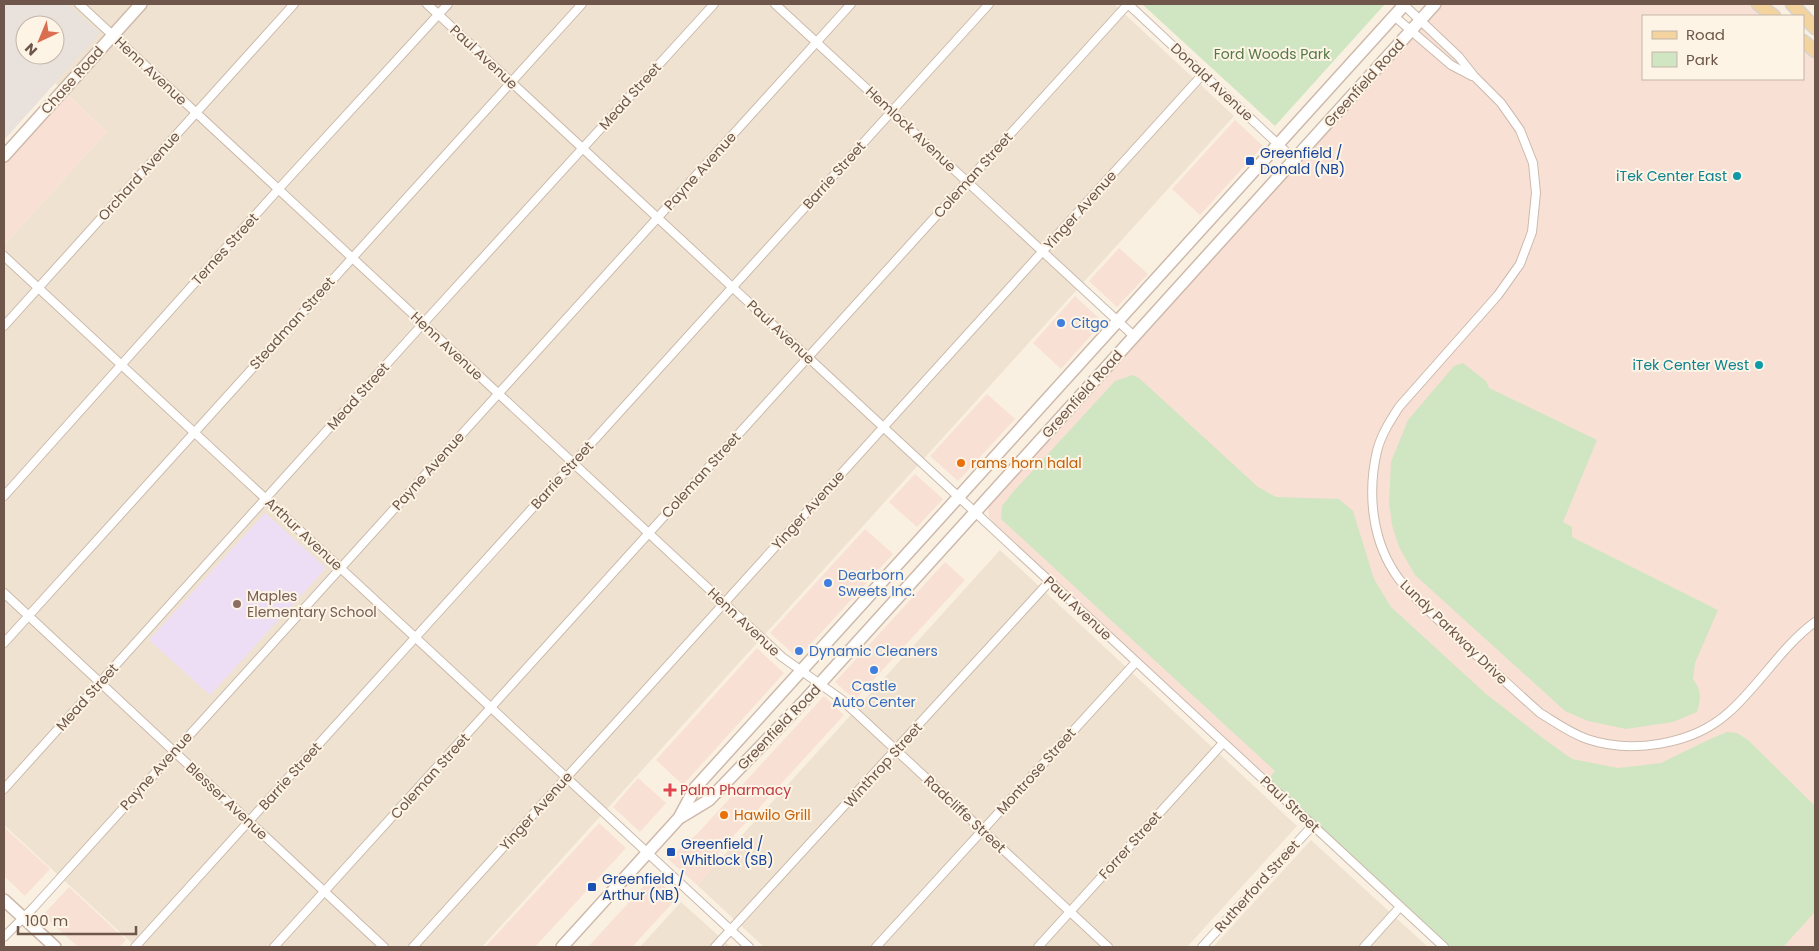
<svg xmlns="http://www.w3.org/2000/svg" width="1819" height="951" font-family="Poppins,sans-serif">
  <rect width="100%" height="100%" fill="#faf0e1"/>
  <g fill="#f0e2d0">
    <path d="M67,4H1114L1234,116L482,947H136L4,825V245L107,132L55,83L99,33Z"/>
    <path d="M1000,550L1297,826L1187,947H764L697,885Z"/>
    <path d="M1311,840L1428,947H1213Z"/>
    <path d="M681,902L731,947H640Z"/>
  </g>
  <g fill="#f9e0d5">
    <path d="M1443,4H1749L1765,16H1643V79H1803V48L1815,59V947H1449L998,529L989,517L988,512L989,506Z"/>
    <path d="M67,95L107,132L4,245V164Z"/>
    <path d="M1235,120L1263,146L1200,215L1172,189Z"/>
    <path d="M1119,248L1148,274L1117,307L1089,281Z"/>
    <path d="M1075,296L1103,322L1061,369L1033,343Z"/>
    <path d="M987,394L1015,419L958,481L930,456Z"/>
    <path d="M915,474L943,499L917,527L889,502Z"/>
    <path d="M865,529L893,554L798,658L770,633Z"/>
    <path d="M945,562L965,580L855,700L835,682Z"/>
    <path d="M757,648L784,673L683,785L656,760Z"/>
    <path d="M824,696L844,715L718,853L722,858L697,885L668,859L697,834Z"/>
    <path d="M638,778L666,803L640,832L613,807Z"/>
    <path d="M599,823L626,848L535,947H485Z"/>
    <path d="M4,827L50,869L25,896L4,876Z"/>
    <path d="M653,876L677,898L632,947H588Z"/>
    <path d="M69,887L126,940L119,947H78L43,915Z"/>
  </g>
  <path fill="#e9e2dc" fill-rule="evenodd" d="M4,4H67L100,33L4,140ZM25,25H55V55H25Z"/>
  <path fill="#eddef5" d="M265,513L326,568L210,695L149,640Z"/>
  <g fill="#d0e5c1">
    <path d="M1142,4H1385L1275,126Z"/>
    <path d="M1463,363L1486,381L1489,388L1597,440L1563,522L1572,527V537L1718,610L1695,663L1693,679C1702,691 1701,698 1697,712L1673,722L1626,729L1588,721L1565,711L1415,575L1399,547L1392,525L1389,502L1391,462L1408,420L1454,366Z"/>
    <path d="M1133,375L1139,378L1258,487L1276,497L1339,499L1353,511L1374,579L1391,607L1486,694L1544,739L1572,759L1618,768L1661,763L1708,740L1727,732L1737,733L1748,740L1815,806V912L1783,947H1448L1268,780L1275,771L1001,519L1002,506L1012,493L1115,381Z"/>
  </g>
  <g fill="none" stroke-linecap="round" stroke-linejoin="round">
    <defs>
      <g id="street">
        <path d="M79,4L782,657L841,699L1108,947"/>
        <path d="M427,4L1444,947"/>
        <path d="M775,4L1135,337"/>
        <path d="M1128,4L1295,160"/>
        <path d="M1404,5L1459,57L1474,76L1501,103L1520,130L1533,163L1536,193L1532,232L1520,264L1498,295L1399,407C1390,421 1381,435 1377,451C1367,494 1372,543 1399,579C1416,601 1438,619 1458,638C1485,663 1512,688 1540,713C1555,722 1570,733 1587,739C1631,754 1692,745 1728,713C1759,686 1781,647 1815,622"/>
        <path d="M1394,16L1451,65L1472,76"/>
        <path d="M4,256L749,947"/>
        <path d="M4,326L294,4"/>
        <path d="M4,496L284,183L448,4"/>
        <path d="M4,593L384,947"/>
        <path d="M4,643L582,4"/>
        <path d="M4,789L429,317L714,4"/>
        <path d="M4,937L34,907L851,4"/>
        <path d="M135,947L989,4"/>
        <path d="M274,947L1128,4"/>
        <path d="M413,947L1203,74"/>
        <path d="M715,947L1049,582"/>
        <path d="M876,947L1136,662"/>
        <path d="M1038,947L1223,743"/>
        <path d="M1202,947L1313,825"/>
        <path d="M1364,947L1400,907"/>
      </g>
      <g id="secondary">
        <path d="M4,156L141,4"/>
        <path d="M681,817L709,800L806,699L1435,4"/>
        <path d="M4,900L55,947"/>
        <path d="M562,947L679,818L695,788L1405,4"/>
      </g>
      <g id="primary">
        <path d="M1758,4L1774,16"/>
        <path d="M1792,4L1815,28"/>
        <path d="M1803,41L1815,51"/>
      </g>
    </defs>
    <use href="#street" stroke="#cbbaac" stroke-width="10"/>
    <use href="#secondary" stroke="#ceb9aa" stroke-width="14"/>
    <use href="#primary" stroke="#d9d3d0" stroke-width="15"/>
    <use href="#street" stroke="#fff" stroke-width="8"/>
    <use href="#secondary" stroke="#fff" stroke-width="11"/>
    <use href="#primary" stroke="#f3d39e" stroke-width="12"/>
  </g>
  <g fill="#1a4fb4" stroke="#fdf4e6" stroke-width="2">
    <rect x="1245" y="156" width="10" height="10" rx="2.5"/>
    <rect x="666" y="847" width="10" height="10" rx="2.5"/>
    <rect x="587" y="882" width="10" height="10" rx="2.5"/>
  </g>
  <g fill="#0f9aa8" stroke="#fdf4e6" stroke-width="2">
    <circle cx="1737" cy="176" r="5"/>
    <circle cx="1759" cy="365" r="5"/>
  </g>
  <g fill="#3f7fe0" stroke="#fdf4e6" stroke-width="2">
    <circle cx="1061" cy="323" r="5"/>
    <circle cx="828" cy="583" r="5"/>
    <circle cx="799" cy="651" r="5"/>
    <circle cx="874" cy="670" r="5"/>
  </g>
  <g fill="#e8710a" stroke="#fdf4e6" stroke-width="2">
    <circle cx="961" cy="463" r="5"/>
    <circle cx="724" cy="815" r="5"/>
  </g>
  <circle fill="#8d6e63" stroke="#fdf4e6" stroke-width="2" cx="237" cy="604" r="5"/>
  <path fill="#e0444e" stroke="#fdf4e6" stroke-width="2" d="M667.5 782.5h5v5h5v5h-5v5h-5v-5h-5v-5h5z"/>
  <g text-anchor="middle" stroke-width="4" stroke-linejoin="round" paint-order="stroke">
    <g font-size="14" fill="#557946" stroke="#fdf4e6">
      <text x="1272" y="59">Ford Woods Park</text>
    </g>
    <g font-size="14" fill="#6e574a" stroke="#fdf4e6">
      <text transform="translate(484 57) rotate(43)" y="5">Paul Avenue</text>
      <text transform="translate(151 71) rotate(43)" y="5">Henn Avenue</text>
      <text transform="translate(72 80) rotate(-48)" y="5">Chase Road</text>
      <text transform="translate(1212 82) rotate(43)" y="5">Donald Avenue</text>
      <text transform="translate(1364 83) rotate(-48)" y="5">Greenfield Road</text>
      <text transform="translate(630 96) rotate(-48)" y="5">Mead Street</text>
      <text transform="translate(911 129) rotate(43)" y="5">Hemlock Avenue</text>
      <text transform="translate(700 171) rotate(-48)" y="5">Payne Avenue</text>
      <text transform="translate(834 175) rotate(-48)" y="5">Barrie Street</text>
      <text transform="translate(973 175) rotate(-48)" y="5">Coleman Street</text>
      <text transform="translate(139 176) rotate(-48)" y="5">Orchard Avenue</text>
      <text transform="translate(1080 210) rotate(-48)" y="5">Yinger Avenue</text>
      <text transform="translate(225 249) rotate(-48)" y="5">Ternes Street</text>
      <text transform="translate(292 323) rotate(-48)" y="5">Steadman Street</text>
      <text transform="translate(781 332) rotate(43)" y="5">Paul Avenue</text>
      <text transform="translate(447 346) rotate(43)" y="5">Henn Avenue</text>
      <text transform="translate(1082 394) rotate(-48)" y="5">Greenfield Road</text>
      <text transform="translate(358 396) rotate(-48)" y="5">Mead Street</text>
      <text transform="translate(428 471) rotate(-48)" y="5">Payne Avenue</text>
      <text transform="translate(562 475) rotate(-48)" y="5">Barrie Street</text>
      <text transform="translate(701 475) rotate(-48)" y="5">Coleman Street</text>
      <text transform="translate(808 510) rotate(-48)" y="5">Yinger Avenue</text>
      <text transform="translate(304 534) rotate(43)" y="5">Arthur Avenue</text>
      <text transform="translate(1078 608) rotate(43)" y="5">Paul Avenue</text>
      <text transform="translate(744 622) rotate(43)" y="5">Henn Avenue</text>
      <text transform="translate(1454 632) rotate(44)" y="5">Lundy Parkway Drive</text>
      <text transform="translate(87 697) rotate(-48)" y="5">Mead Street</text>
      <text transform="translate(779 727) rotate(-46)" y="5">Greenfield Road</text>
      <text transform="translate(883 765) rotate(-48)" y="5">Winthrop Street</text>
      <text transform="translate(156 771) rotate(-48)" y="5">Payne Avenue</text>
      <text transform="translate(1036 771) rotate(-48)" y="5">Montrose Street</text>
      <text transform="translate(290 776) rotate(-48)" y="5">Barrie Street</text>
      <text transform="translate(430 776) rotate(-48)" y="5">Coleman Street</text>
      <text transform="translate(227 801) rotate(43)" y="5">Blesser Avenue</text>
      <text transform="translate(1290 804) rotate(43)" y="5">Paul Street</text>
      <text transform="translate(536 811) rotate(-48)" y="5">Yinger Avenue</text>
      <text transform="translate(965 814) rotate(43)" y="5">Radcliffe Street</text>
      <text transform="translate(1130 845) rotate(-48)" y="5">Forrer Street</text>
      <text transform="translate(1257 886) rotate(-48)" y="5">Rutherford Street</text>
    </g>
    <g font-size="14" fill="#164399" stroke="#fdf4e6" text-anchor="start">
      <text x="1260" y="158">Greenfield /<tspan x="1260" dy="16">Donald (NB)</tspan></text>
      <text x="681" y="849">Greenfield /<tspan x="681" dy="16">Whitlock (SB)</tspan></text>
      <text x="602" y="884">Greenfield /<tspan x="602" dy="16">Arthur (NB)</tspan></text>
    </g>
    <g font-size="14" fill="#0d838f" stroke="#fdf4e6" text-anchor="end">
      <text x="1727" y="181">iTek Center East</text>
      <text x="1749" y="370">iTek Center West</text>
    </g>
    <g font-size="14" fill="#366cbe" stroke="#fdf4e6" text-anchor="start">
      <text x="1071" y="328">Citgo</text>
      <text x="838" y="580">Dearborn<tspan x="838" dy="16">Sweets Inc.</tspan></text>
      <text x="809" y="656">Dynamic Cleaners</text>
      <text x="874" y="691" text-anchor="middle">Castle<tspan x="874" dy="16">Auto Center</tspan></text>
    </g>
    <g font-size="14" fill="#c56008" stroke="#fdf4e6" text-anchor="start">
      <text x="971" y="468">rams horn halal</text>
      <text x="734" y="820">Hawilo Grill</text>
    </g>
    <g font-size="14" fill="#785e54" stroke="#fdf4e6" text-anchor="start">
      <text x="247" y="601">Maples<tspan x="247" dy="16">Elementary School</tspan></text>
    </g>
    <g font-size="14" fill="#be3a42" stroke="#fdf4e6" text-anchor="start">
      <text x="680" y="795">Palm Pharmacy</text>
    </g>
  </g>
  <rect width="1819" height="951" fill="none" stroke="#6e574a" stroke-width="10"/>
  <rect x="1642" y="15" width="162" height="65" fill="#fdf4e6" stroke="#c4b5a8"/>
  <rect x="1652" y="31" width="25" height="8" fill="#f3d39e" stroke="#c4b5a8"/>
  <text x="1686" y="40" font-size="15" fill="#6e574a">Road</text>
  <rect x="1652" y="52" width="25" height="15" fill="#d0e5c1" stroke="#c4b5a8"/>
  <text x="1686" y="65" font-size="15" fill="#6e574a">Park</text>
  <g transform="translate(40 40) rotate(224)"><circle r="24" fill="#fdf4e6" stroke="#c4b5a8"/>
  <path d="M0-4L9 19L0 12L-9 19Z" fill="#da6e50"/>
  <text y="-8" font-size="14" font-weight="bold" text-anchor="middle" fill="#6e574a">N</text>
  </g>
  <path d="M18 926v8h118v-8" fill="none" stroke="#6e574a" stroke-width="2.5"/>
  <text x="25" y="926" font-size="15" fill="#6e574a" stroke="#fdf4e6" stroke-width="4" paint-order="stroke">100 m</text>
</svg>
